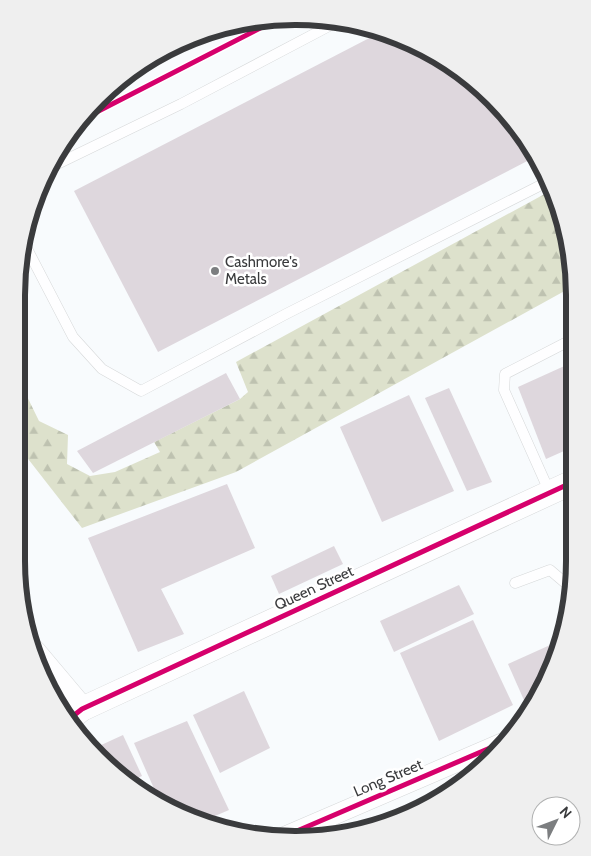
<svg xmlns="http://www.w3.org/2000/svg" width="591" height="856" font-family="Cabin,sans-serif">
  <defs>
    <pattern id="forest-firs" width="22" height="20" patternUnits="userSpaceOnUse" patternTransform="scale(1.25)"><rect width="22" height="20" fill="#dde1cc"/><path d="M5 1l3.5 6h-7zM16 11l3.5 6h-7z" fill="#bec2b0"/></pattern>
  </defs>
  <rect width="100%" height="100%" fill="#f8fbfd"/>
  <path fill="url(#forest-firs)" d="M552,190L569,241L570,288L236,472L82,528L18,446L19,380L39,421L68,435L67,464L90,476L115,472L160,452L154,442L240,399L248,392L236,362Z"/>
  <g fill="#ded7dd">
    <path d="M379,33L403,38L493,98L535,157L158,352L74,191Z"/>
    <path d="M571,363L573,447L546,459L518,387Z"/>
    <path d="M226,373L240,399L93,473L77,451Z"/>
    <path d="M449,388L492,482L467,491L425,398Z"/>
    <path d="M409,395L454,491L382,522L340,427Z"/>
    <path d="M227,484L255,548L161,589L184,634L138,652L88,538Z"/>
    <path d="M574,534L575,556L566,538Z"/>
    <path d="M334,546L343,564L279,594L271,576Z"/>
    <path d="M459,585L474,614L394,652L380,621Z"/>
    <path d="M473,620L513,705L439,741L400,653Z"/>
    <path d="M559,641L553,668L527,707L508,664Z"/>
    <path d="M244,691L270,748L220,773L193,715Z"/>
    <path d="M187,721L229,810L201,822L188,818L159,800L134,743Z"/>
    <path d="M123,735L142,776L129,782L110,769L99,746Z"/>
  </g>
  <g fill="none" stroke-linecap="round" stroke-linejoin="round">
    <defs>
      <g id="service">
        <path d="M47,169L181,104L333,24"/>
        <path d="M22,239L73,337L102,369L141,391L286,314L549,181"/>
        <path d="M550,493L504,390L505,374L571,340"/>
        <path d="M515,583L550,570L570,587"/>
      </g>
      <path id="minor" d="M283,837L504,742"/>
      <g id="tertiary">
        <path d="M34,652L82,709"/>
        <path d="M68,720L82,709L573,482"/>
      </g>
    </defs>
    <use href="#service" stroke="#d6d8d9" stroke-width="11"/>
    <use href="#minor" stroke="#d6d8d9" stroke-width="20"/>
    <use href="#tertiary" stroke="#d6d8d9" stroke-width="25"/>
    <use href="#service" stroke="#fefeff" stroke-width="10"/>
    <use href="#minor" stroke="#fefeff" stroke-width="19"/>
    <use href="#tertiary" stroke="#fefeff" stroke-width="24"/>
    <defs>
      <g id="cycleway">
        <path d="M83,119L276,20"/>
        <path d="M68,720L82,709L573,482"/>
        <path d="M283,837L504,742"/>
      </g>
    </defs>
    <use href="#cycleway" stroke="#fff" stroke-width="8"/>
    <use href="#cycleway" stroke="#d6006c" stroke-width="5"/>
  </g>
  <circle fill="#7c7e80" stroke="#fff" stroke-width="2" cx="215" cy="271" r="5"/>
  <g text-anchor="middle" stroke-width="5" stroke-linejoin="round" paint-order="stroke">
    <g font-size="15" fill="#3a3b3d" stroke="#fff" text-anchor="start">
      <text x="225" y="267">Cashmore's<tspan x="225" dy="17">Metals</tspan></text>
    </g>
    <g font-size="15" fill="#3a3b3d" stroke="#fff">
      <text transform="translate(314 588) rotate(-25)" y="5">Queen Street</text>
      <text transform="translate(388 778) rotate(-23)" y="5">Long Street</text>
    </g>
  </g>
  <path d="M0 0H591V856H0ZM295 25H296A270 270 0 0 1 566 295V561A270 270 0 0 1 296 831H295A270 270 0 0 1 25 561V295A270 270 0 0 1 295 25Z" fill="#efefef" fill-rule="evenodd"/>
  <path fill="none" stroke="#3a3b3d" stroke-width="6" d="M295 25H296A270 270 0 0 1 566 295V561A270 270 0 0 1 296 831H295A270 270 0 0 1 25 561V295A270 270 0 0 1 295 25Z"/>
  <g transform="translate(556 821) rotate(48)"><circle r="24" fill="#ffffff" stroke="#b0b1b1"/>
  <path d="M0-4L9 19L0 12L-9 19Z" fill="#7c7e80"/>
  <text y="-8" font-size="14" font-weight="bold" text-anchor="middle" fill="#3a3b3d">N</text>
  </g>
</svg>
